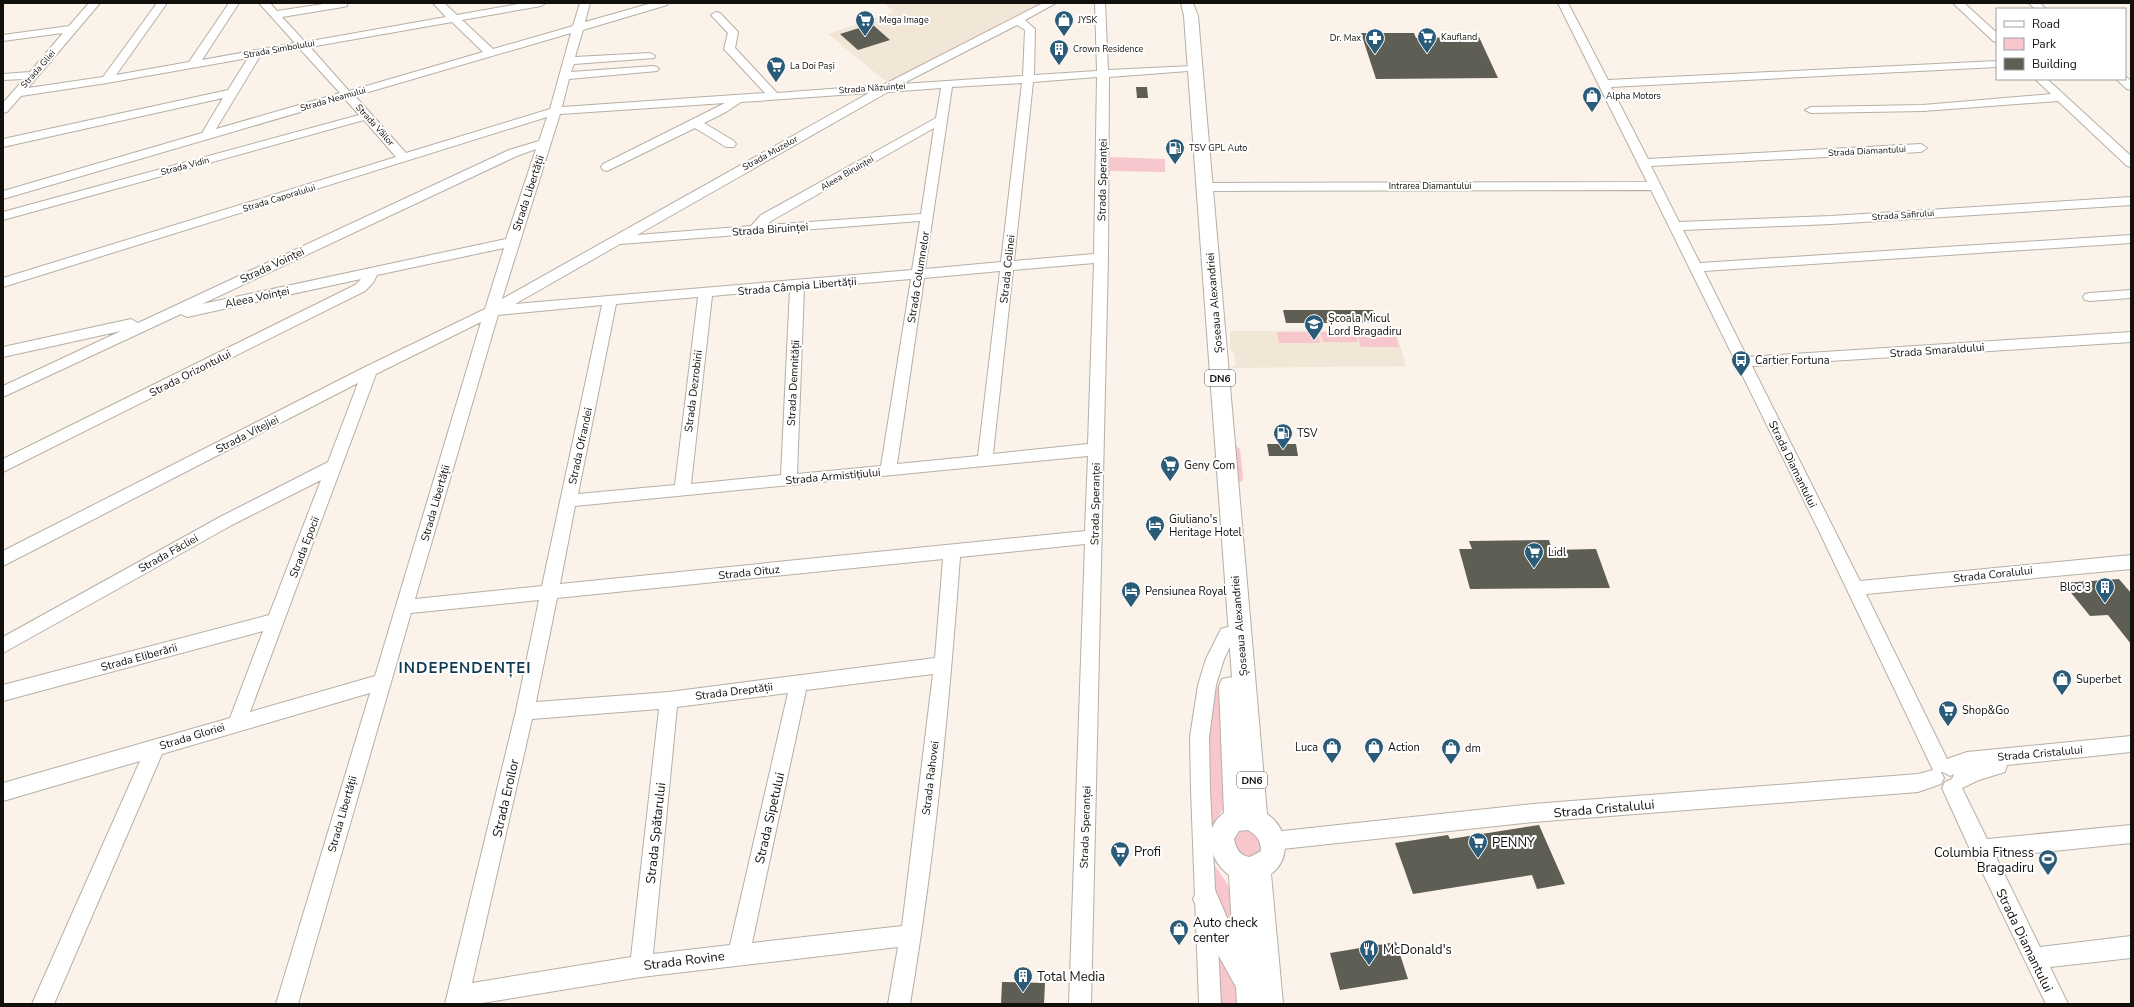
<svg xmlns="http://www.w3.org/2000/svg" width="2134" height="1007" font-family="'Nunito Sans',sans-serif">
  <rect width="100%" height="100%" fill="#fbf3e9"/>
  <g fill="#f2e6d6">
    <path d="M884,3H1043L888,83L828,34L894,12Z"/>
    <path d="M1396,330L1406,366L1232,368L1236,364L1234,353L1230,350V331Z"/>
  </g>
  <g fill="#f8c7ce">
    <path d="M1110,157L1165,159V172L1110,171Z"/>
    <path d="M1355,331L1358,342H1323L1320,332Z"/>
    <path d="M1394,331L1399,347H1361L1357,332Z"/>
    <path d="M1277,332H1318L1320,343H1279Z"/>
    <path d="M1233,446H1236L1240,449L1243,478L1242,481L1239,483L1236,481Z"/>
    <path d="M1217,687H1220L1225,807L1209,829L1204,738Z"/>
    <path d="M1243,827L1260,832L1263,854L1242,860L1230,836Z"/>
    <path d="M1212,861L1232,891L1240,1004H1218Z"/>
  </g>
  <g fill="#5e5e55">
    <path d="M872,24L890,40L858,50L840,34Z"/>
    <path d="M1361,33H1414L1416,38L1479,37L1498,78L1376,79Z"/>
    <path d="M1136,87H1147L1148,98H1137Z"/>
    <path d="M1283,310H1373L1376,323H1286Z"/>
    <path d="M1267,444H1296L1298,456H1269Z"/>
    <path d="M1549,540L1552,550L1596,549L1610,588L1470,589L1459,549H1472L1469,541Z"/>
    <path d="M2119,579L2131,593V644L2108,615L2090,616L2063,583Z"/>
    <path d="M1539,825L1565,884L1537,889L1532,875L1413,894L1395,843L1448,835L1450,839Z"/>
    <path d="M1396,942L1408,979L1340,990L1330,953Z"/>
    <path d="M1002,982L1045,983L1044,1004H1001Z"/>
  </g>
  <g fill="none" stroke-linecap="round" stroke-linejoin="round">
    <defs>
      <g id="minor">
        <path d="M89,3H100L28,88L103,77L157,3H167L116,75L189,62L229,3H239L202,60L295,43L259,3H270L277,11L330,3H347V6L343,7L282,17L305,42L446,17L433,3H444L457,15L524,3H546L541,6L462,20L493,49L573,26L580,3H590L585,22L652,3H668L667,5L583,30L575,57L650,53L655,56L654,58L574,64L571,72L653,66L657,67L659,69L657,71L569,79L562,107L765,93L724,49L728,33L711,15L716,12L720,13L738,32L735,48L777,93L883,85L1043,3H1056L1025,20L1035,29L1034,75L1097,71L1095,3H1105L1108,70L1192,66L1194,68L1192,70L1188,71L1109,77L1108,258L1091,1004H1069L1085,544L960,557C949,706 935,856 910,1004H888L898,947L641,977L476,1004H445L516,711L539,600L411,613L298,1004H276L370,693L162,754L54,1004H32L140,761L3,801V783L230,718L263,631L3,701V685L269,615L321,480L232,525L3,653V637L220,517L328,462L358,383L3,566V551L365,367L485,309L504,248L377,275L373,283L365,291L3,472V459L355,285L361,279L187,317L181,314L3,397V386L121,331L3,357V347L131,319L138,323L509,150L539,141L547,117L3,287V278L396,157L364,120L3,220V212L359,115L345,99L3,199V191L202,133L223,98L3,147V139L228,90L248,58L107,83L21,96L7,112L3,113V103L24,79L3,80V74L30,72L63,33L3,41V35L69,26ZM452,22L483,52L349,91L310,47ZM1017,25L1025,30L1023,76L902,84ZM571,33L550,109L406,153L355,96ZM300,49L340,93L216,129L260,56ZM1097,77L1094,254L1014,261L1033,82ZM1022,83L1001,262L925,269L952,87ZM941,88L936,118L761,215L751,226L637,235L888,92ZM869,93L502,299L560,114L725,103L603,164L601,167L603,170L607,171L695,128L726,147H734L736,144L734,141L704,123L726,112L741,102ZM934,128L921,214L767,225L771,221ZM536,149L506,239L202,304L517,156ZM920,221L912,270L515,304L620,244ZM1094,263L1088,444L993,454L1013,270ZM1000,271L978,456L897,464L924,278ZM911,279L881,466L797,474L804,288ZM790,289L781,475L691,484L712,296ZM698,297L675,485L578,494L616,304ZM602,305L542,586L415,599L498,315ZM481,322L375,676L250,712L376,374ZM1088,456L1085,531L560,584L575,506ZM943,559L935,658L669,692L536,702L557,598ZM933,674L902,926L752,943L806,690ZM788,693L730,945L653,954L677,707ZM659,709L631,957L472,983L532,719Z"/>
        <path d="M1558,3H1568L1608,80L1997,61V67L1611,87L1648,159L1921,144L1927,148L1921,152L1651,166L1679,222L1831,216L2131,197V205L1831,224L1683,230L1700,263L2131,235V243L1704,271L1747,357L2131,332V342L1752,366L1860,581L2131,555V569L1866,594L1947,759L1967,752L2131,736V752L2007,765L2005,772L1979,780L1962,788L1987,839L2131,825V843L1996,857L2040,947L2131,936V958L2050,967L2068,1004H2046L1975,857L1973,856L1942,788L1945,782L1952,779L1954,774L1950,776L1943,772H1941L1944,778L1941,784L1918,792L1533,822L1273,850L1266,848L1263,841L1266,834L1273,832L1533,804L1918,774L1933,770L1818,529L1651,190L1205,191L1199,187L1205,183L1647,182Z"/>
        <path d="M1953,3H1964L1997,33V42L1993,41Z"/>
        <path d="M2029,3H2040L2046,9H2035Z"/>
        <path d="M2125,76L2131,81V90L2127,89L2116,79H2125Z"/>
        <path d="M2035,79H2047L2131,156V167L2127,166L2058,101L1923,111L1811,113L1805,110L1811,107L1923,105L2051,94Z"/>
        <path d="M2131,290V298L2090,301L2085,300L2083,297L2085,294L2090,293Z"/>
        <path d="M1227,627L1233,629L1236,634L1224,659L1216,685L1209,737L1210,790L1221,1004H1199L1191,790L1190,737L1198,685L1206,659L1221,629Z"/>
      </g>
      <path id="major" d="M1181,3H1193L1198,16L1267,814C1288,828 1292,858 1271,874L1283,1004H1237L1236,987L1216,951L1193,899L1197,890L1206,886L1215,890L1232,929L1229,875C1209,860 1201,829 1224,813L1219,686L1222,679L1232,677L1184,16ZM1248,830C1256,835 1261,840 1261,851L1250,857C1240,856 1236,849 1234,839L1239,831Z"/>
    </defs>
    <use href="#minor" stroke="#b6afa6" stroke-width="2"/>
    <use href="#major" stroke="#b6afa6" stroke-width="2"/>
    <use href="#minor" fill="#fff" fill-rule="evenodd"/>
    <use href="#major" fill="#fff" fill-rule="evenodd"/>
  </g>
  <defs>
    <symbol id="supermarket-pin" viewBox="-11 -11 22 30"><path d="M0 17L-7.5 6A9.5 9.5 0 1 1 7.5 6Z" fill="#2a5c79" stroke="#fff"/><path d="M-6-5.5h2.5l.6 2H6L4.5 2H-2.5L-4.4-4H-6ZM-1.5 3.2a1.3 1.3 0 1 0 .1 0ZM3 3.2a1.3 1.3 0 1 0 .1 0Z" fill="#fff"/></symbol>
    <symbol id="shop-pin" viewBox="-11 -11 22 30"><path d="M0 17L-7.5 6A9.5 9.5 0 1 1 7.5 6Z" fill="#2a5c79" stroke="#fff"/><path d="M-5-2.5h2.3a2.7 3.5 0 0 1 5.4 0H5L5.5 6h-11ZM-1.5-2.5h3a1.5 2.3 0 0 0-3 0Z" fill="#fff"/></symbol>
    <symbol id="pharmacy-pin" viewBox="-11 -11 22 30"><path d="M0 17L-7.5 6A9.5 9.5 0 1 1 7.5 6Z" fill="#2a5c79" stroke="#fff"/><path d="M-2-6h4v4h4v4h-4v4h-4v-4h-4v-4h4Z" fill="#fff"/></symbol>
    <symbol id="building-pin" viewBox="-11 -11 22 30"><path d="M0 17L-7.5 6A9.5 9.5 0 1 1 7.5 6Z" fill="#2a5c79" stroke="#fff"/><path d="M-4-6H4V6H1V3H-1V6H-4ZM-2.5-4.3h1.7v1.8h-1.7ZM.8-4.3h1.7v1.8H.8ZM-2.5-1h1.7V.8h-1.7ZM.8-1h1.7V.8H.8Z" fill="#fff"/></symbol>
    <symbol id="fuel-pin" viewBox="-11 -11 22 30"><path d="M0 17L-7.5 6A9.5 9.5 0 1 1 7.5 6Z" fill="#2a5c79" stroke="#fff"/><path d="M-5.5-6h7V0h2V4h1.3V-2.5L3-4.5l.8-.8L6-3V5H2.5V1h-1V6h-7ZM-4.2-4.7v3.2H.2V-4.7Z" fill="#fff"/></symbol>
    <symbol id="school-pin" viewBox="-11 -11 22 30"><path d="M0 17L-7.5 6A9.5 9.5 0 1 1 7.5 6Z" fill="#2a5c79" stroke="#fff"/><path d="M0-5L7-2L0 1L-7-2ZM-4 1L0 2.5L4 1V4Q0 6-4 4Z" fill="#fff"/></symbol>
    <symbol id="bus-pin" viewBox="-11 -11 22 30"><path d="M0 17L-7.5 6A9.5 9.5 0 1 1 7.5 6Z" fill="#2a5c79" stroke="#fff"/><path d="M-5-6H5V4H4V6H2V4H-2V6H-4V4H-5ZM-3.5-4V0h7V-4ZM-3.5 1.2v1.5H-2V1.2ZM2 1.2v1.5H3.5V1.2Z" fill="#fff"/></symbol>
    <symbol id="hotel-pin" viewBox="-11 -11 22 30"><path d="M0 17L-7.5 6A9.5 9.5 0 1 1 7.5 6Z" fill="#2a5c79" stroke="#fff"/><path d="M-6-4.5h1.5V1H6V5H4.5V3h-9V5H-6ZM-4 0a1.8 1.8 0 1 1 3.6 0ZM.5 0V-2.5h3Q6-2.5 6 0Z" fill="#fff"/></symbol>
    <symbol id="stadium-pin" viewBox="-11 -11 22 30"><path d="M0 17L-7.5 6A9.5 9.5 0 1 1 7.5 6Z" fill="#2a5c79" stroke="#fff"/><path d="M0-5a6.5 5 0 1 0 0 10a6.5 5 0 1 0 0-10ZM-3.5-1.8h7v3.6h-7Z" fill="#fff"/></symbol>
    <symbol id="restaurant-pin" viewBox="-11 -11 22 30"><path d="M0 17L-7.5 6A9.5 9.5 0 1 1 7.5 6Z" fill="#2a5c79" stroke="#fff"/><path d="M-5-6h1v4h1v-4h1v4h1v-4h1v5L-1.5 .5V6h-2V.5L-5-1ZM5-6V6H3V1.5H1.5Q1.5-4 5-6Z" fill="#fff"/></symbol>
  </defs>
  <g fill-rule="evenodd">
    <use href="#supermarket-pin" x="854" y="9" width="22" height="30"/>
    <use href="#shop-pin" x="1053" y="9" width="22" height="30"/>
    <use href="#supermarket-pin" x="1416" y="26" width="22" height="30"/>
    <use href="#pharmacy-pin" x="1364" y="27" width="22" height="30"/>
    <use href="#building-pin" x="1048" y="38" width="22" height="30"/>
    <use href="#supermarket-pin" x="765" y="55" width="22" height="30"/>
    <use href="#shop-pin" x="1581" y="85" width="22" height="30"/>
    <use href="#fuel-pin" x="1164" y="137" width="22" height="30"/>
    <use href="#school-pin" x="1303" y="313" width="22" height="30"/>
    <use href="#bus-pin" x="1730" y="349" width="22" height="30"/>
    <use href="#fuel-pin" x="1272" y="422" width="22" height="30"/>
    <use href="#supermarket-pin" x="1159" y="454" width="22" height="30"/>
    <use href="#hotel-pin" x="1144" y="514" width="22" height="30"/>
    <use href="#supermarket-pin" x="1523" y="541" width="22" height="30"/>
    <use href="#building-pin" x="2094" y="576" width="22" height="30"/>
    <use href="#hotel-pin" x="1120" y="580" width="22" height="30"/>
    <use href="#shop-pin" x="2051" y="668" width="22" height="30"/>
    <use href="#supermarket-pin" x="1937" y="699" width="22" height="30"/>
    <use href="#shop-pin" x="1321" y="736" width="22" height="30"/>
    <use href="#shop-pin" x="1363" y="736" width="22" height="30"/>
    <use href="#shop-pin" x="1440" y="737" width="22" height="30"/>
    <use href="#supermarket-pin" x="1467" y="831" width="22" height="30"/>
    <use href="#supermarket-pin" x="1109" y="840" width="22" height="30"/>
    <use href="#stadium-pin" x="2037" y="848" width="22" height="30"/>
    <use href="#shop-pin" x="1168" y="918" width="22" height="30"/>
    <use href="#restaurant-pin" x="1358" y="938" width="22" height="30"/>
    <use href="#building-pin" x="1012" y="965" width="22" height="30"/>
  </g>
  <g text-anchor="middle" stroke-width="4" stroke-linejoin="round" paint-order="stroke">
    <g font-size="9" fill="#12100c" stroke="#fff" text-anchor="start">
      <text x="879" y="23">Mega Image</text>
      <text x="1078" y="23">JYSK</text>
      <text x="1441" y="40">Kaufland</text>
      <text x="1361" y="41" text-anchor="end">Dr. Max</text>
      <text x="1073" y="52">Crown Residence</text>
      <text x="790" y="69">La Doi Pași</text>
      <text x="1606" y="99">Alpha Motors</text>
      <text x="1189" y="151">TSV GPL Auto</text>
    </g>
    <g font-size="9" fill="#12100c" stroke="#fff">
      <text transform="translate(279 49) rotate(-10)" y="3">Strada Simbolului</text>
      <text transform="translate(38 69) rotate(-49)" y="3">Strada Gliei</text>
      <text transform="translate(872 88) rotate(-4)" y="3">Strada Năzuinței</text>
      <text transform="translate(333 99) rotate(-16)" y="3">Strada Neamului</text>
      <text transform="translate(375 125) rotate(48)" y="3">Strada Văilor</text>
      <text transform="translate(1867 151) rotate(-3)" y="3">Strada Diamantului</text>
      <text transform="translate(770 153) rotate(-29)" y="3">Strada Muzelor</text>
      <text transform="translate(185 166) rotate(-15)" y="3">Strada Vidin</text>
      <text transform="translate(847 173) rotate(-30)" y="3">Aleea Biruinței</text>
      <text x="1430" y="189">Intrarea Diamantului</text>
      <text transform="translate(279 198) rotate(-17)" y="3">Strada Caporalului</text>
      <text transform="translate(1903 215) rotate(-4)" y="3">Strada Safirului</text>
    </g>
    <g fill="#fff" stroke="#595855" stroke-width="1">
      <rect x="1205" y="370" width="30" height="16" rx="3"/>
      <rect x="1237" y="772" width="30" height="16" rx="3"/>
    </g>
    <g font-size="10" font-weight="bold" fill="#12100c">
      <text x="1220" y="382">DN6</text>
      <text x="1252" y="784">DN6</text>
    </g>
    <g font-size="11" fill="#12100c" stroke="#fff">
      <text transform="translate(1102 180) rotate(-89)" y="4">Strada Speranței</text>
      <text transform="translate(528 193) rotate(-72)" y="4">Strada Libertății</text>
      <text transform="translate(770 229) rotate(-4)" y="4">Strada Biruinței</text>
      <text transform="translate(272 265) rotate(-25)" y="4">Strada Voinței</text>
      <text transform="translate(1007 269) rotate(-84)" y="4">Strada Colinei</text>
      <text transform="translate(918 277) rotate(-81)" y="4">Strada Columnelor</text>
      <text transform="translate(797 286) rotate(-5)" y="4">Strada Câmpia Libertății</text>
      <text transform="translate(257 297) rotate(-12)" y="4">Aleea Voinței</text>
      <text transform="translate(1214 303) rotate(-95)" y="4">Șoseaua Alexandriei</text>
      <text transform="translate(1937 350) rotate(-4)" y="4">Strada Smaraldului</text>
      <text transform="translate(190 373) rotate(-27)" y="4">Strada Orizontului</text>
      <text transform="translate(793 383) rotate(-87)" y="4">Strada Demnității</text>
      <text transform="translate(693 391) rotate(-83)" y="4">Strada Dezrobirii</text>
      <text transform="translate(247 434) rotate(-27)" y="4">Strada Vitejiei</text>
      <text transform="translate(580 446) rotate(-78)" y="4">Strada Ofrandei</text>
      <text transform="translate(1793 464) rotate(64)" y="4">Strada Diamantului</text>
      <text transform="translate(833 476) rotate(-5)" y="4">Strada Armistițiului</text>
      <text transform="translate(435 503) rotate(-74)" y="4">Strada Libertății</text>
      <text transform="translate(1095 504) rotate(-89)" y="4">Strada Speranței</text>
      <text transform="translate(304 547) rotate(-69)" y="4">Strada Epocii</text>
      <text transform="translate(168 553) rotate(-29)" y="4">Strada Făcliei</text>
      <text transform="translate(749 572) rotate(-6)" y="4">Strada Oituz</text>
      <text transform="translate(1993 574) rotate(-6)" y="4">Strada Coralului</text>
      <text transform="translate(1239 626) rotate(-95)" y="4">Șoseaua Alexandriei</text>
      <text transform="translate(139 657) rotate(-15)" y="4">Strada Eliberării</text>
      <text transform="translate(734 691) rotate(-7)" y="4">Strada Dreptății</text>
      <text transform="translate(192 736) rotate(-17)" y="4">Strada Gloriei</text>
      <text transform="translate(2040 753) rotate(-5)" y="4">Strada Cristalului</text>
      <text transform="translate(930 778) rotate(-83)" y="4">Strada Rahovei</text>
      <text transform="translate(342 814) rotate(-74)" y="4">Strada Libertății</text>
      <text transform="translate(1085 827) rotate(-88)" y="4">Strada Speranței</text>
    </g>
    <g font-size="11" fill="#12100c" stroke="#fff" text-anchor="start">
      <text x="1328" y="322">Școala Micul<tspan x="1328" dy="13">Lord Bragadiru</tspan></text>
      <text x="1755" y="364">Cartier Fortuna</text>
      <text x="1297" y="437">TSV</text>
      <text x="1184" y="469">Geny Com</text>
      <text x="1169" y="523">Giuliano's<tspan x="1169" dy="13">Heritage Hotel</tspan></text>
      <text x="1548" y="556">Lidl</text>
      <text x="2091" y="591" text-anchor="end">Bloc 3</text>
      <text x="1145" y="595">Pensiunea Royal</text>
      <text x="2076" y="683">Superbet</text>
      <text x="1962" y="714">Shop&amp;Go</text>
      <text x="1318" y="751" text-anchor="end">Luca</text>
      <text x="1388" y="751">Action</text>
      <text x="1465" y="752">dm</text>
    </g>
    <g font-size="13" fill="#12100c" stroke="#fff">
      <text transform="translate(505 798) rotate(-77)" y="5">Strada Eroilor</text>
      <text transform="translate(1604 808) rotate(-5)" y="5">Strada Cristalului</text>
      <text transform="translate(769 818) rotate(-77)" y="5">Strada Sipetului</text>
      <text transform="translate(655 833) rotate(-84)" y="5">Strada Spătarului</text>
      <text transform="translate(2025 940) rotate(64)" y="5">Strada Diamantului</text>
      <text transform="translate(684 960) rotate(-7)" y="5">Strada Rovine</text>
    </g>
    <g font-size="13" fill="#12100c" stroke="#fff" text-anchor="start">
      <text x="1492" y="847">PENNY</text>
      <text x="1134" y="856">Profi</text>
      <text x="2034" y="857" text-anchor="end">Columbia Fitness<tspan x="2034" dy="15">Bragadiru</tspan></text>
      <text x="1193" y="927">Auto check<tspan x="1193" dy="15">center</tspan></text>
      <text x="1383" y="954">McDonald's</text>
      <text x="1037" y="981">Total Media</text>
    </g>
    <g font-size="15" font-weight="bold" letter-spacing="1" fill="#0f394f" stroke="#fff">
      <text x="465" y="673">INDEPENDENȚEI</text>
    </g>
  </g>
  <rect width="2134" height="1007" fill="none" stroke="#12100c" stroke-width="8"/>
  <rect x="1996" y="8" width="130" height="72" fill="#ffffff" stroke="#a09f9e"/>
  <rect x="2004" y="21" width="20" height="6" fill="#ffffff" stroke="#a09f9e"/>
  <text x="2032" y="28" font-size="12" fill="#12100c">Road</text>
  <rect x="2004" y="38" width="20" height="12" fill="#f8c7ce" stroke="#a09f9e"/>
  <text x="2032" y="48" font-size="12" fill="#12100c">Park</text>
  <rect x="2004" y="58" width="20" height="12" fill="#5e5e55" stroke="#a09f9e"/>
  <text x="2032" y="68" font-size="12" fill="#12100c">Building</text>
</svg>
